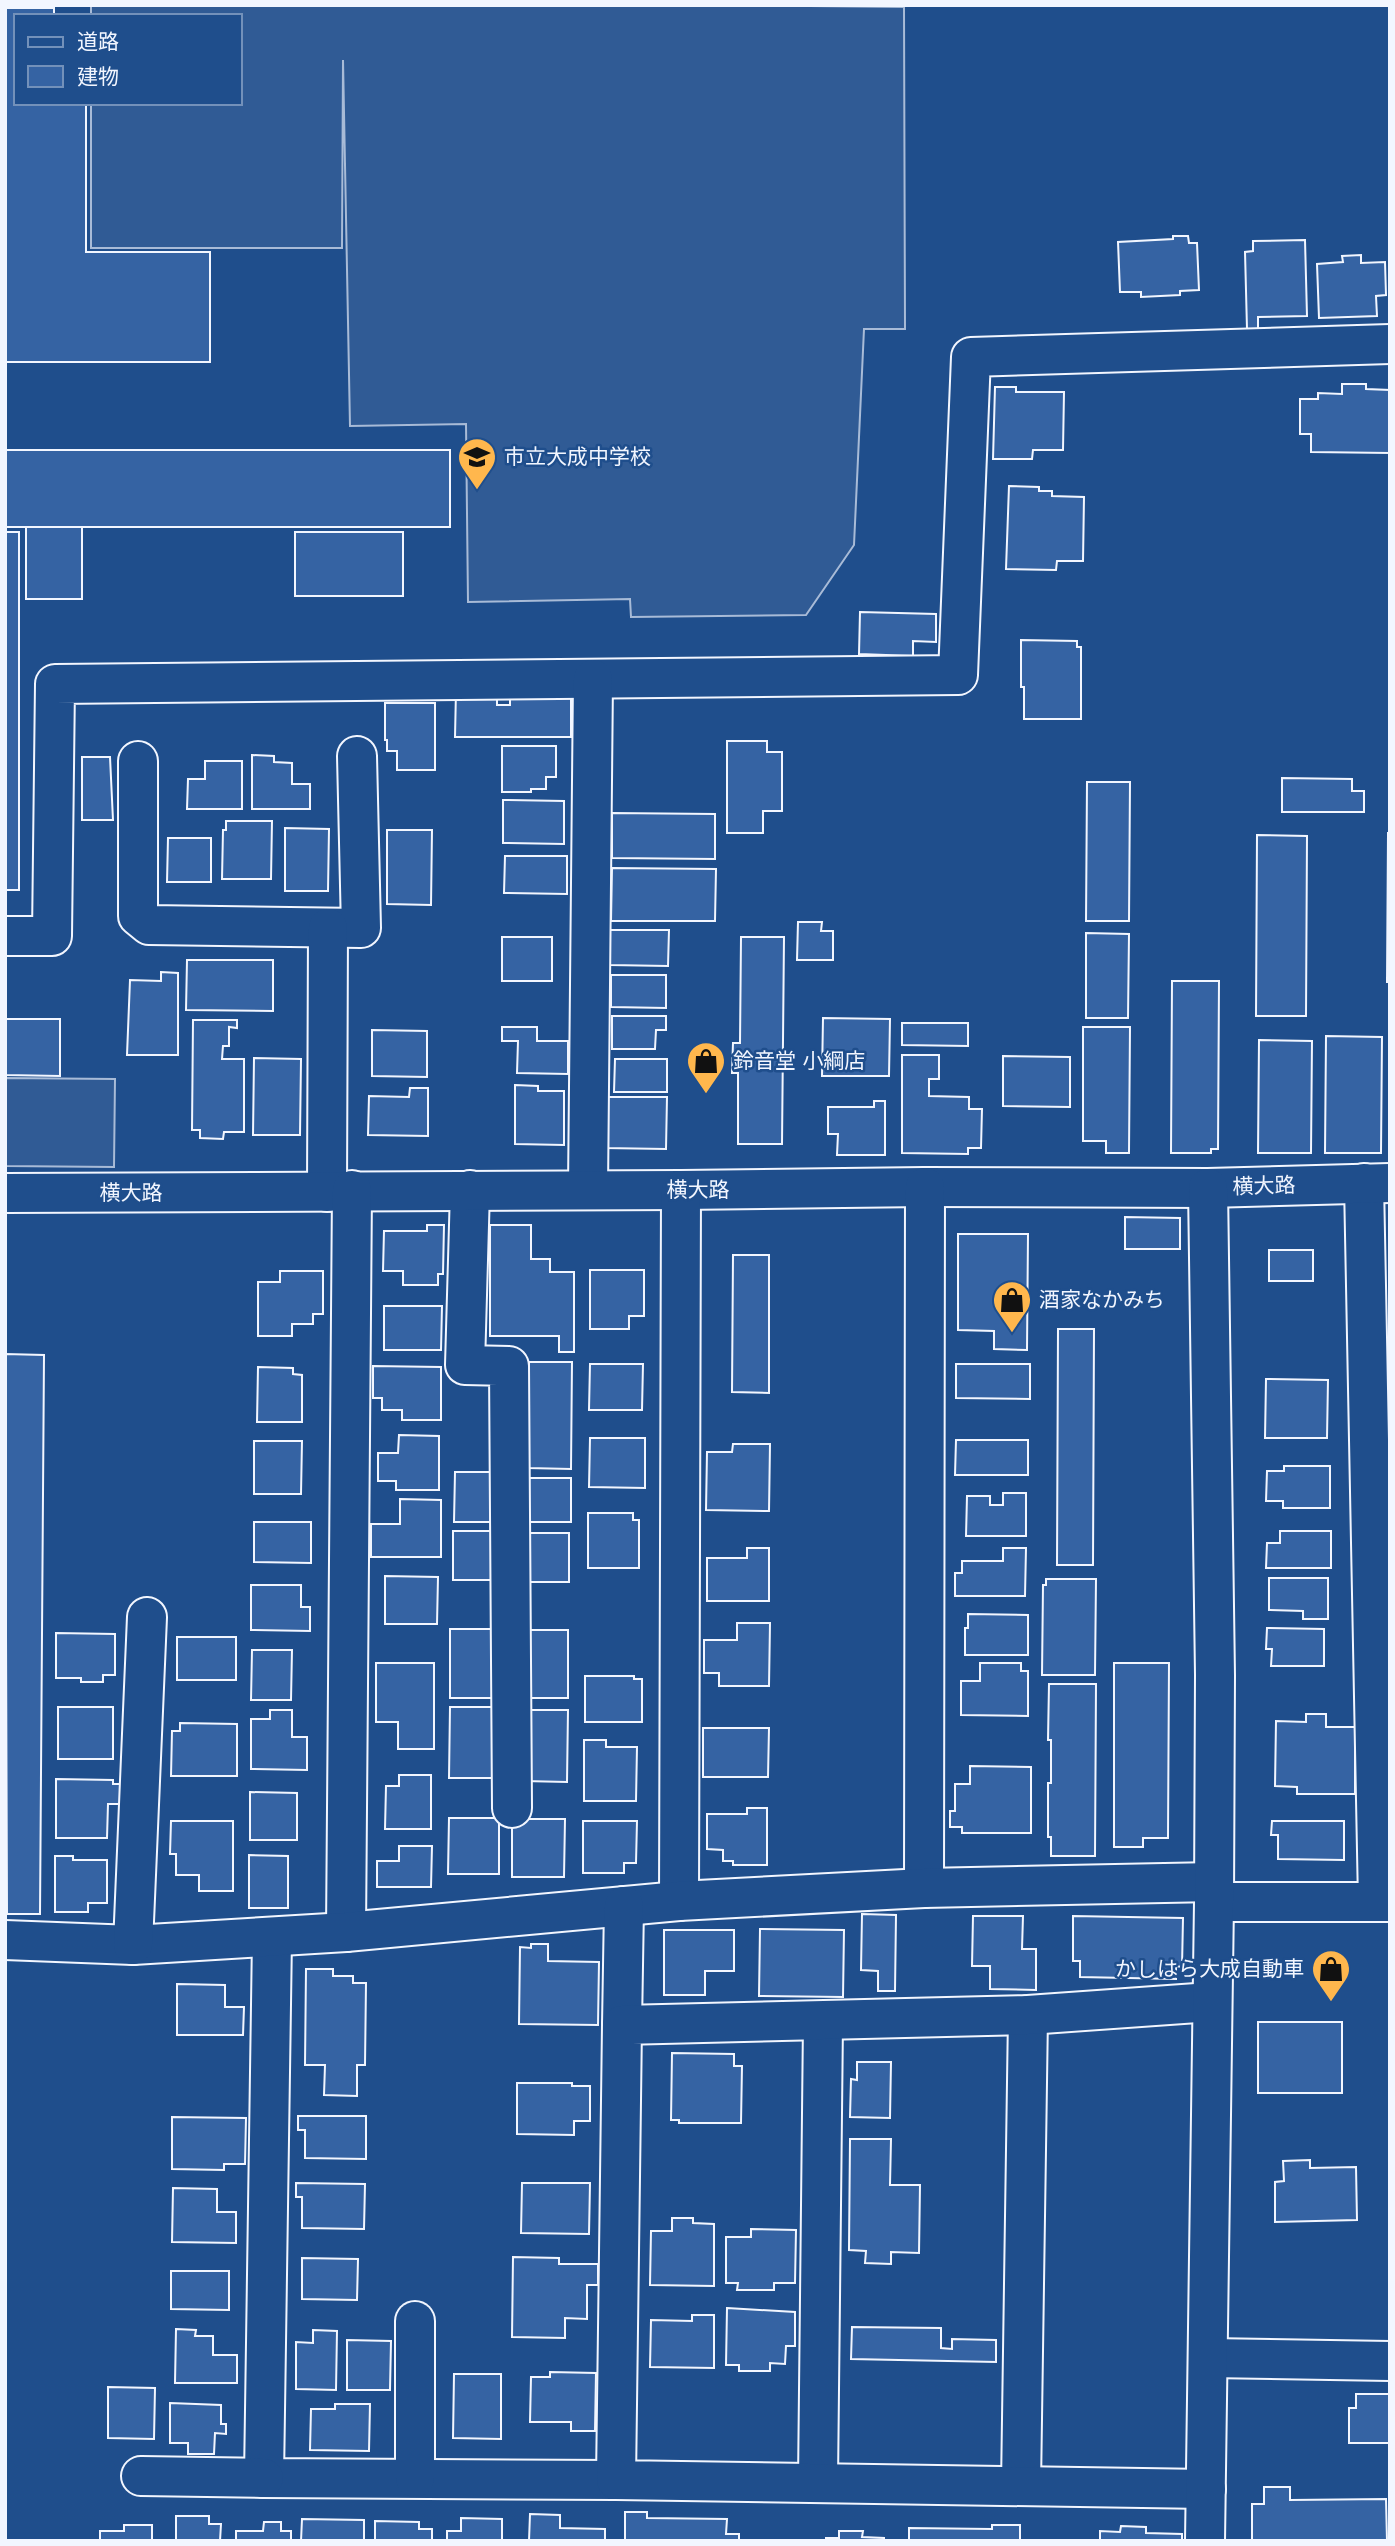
<svg xmlns="http://www.w3.org/2000/svg" width="1395" height="2546" font-family="Jost,'Noto Sans JP',sans-serif">
  <rect width="100%" height="100%" fill="#1f4e8c"/>
  <g fill="#305b95" stroke="#a8bbd7" stroke-width="2">
    <path d="M714,5L904,7L905,329H864L854,545L806,615L631,617L630,599L468,602L466,424L350,426L343,60L342,248H91V103H240V16H91V6Z"/>
    <path d="M5,1078L115,1079L114,1167L5,1166Z"/>
  </g>
  <g fill="#3563a3" stroke="#f2f6ff" stroke-width="2">
    <path d="M5,8H54V16H16V103H86V252H210V362H5Z"/>
    <path d="M1173,236H1188L1189,243H1197L1199,290L1180,291V295L1141,297V292H1120L1118,242L1173,239Z"/>
    <path d="M1305,240L1307,316L1258,317V329H1247L1245,252L1253,251V241Z"/>
    <path d="M1361,255V263L1385,262L1386,295L1376,296L1377,316L1319,318L1317,264L1343,262L1342,256Z"/>
    <path d="M1342,384H1366V389L1390,390V453L1311,452V434H1300V399H1318V393L1342,394Z"/>
    <path d="M995,387H1016V392H1064L1063,450H1033L1032,459H993Z"/>
    <rect x="5" y="450" width="445" height="77"/>
    <path d="M1009,486L1039,487V491H1052V496L1084,497L1083,561H1057L1056,570L1006,569Z"/>
    <rect x="26" y="527" width="56" height="72"/>
    <rect x="5" y="532" width="14" height="358"/>
    <rect x="295" y="532" width="108" height="64"/>
    <path d="M860,612L936,614V642L913,641V656L859,654Z"/>
    <path d="M1021,640L1077,641V647H1081V719H1024V687H1021Z"/>
    <path d="M456,690H497V705H510V697L571,698V737H455Z"/>
    <path d="M385,703H435V770H397V751H387V740H385Z"/>
    <path d="M727,741H767V752H782V811H763V833H727Z"/>
    <path d="M502,746H556V777H546V789H531V792H502Z"/>
    <path d="M252,755L274,756V762L292,763V784H310V809H252Z"/>
    <path d="M82,757H110L113,820H82Z"/>
    <path d="M205,761H242V809H187L188,779H205Z"/>
    <path d="M1282,778L1352,779V791H1364V812H1282Z"/>
    <path d="M1087,782H1130L1129,921H1086Z"/>
    <path d="M503,800L564,801V844L503,843Z"/>
    <path d="M612,813L715,814V859L612,858Z"/>
    <path d="M226,821H272L271,879H222L223,830H226Z"/>
    <path d="M285,828L329,829L328,891H285Z"/>
    <path d="M387,830H432L431,905L387,904Z"/>
    <path d="M1388,833H1390V982H1387Z"/>
    <path d="M1257,835L1307,836L1306,1016H1256Z"/>
    <path d="M168,838H211V882H167Z"/>
    <path d="M505,856H567V894L504,893Z"/>
    <path d="M612,868L716,869L715,921H611Z"/>
    <path d="M798,922H822L821,931H833V960H797Z"/>
    <path d="M610,930H669L668,966L610,965Z"/>
    <path d="M1086,933L1129,934L1128,1018H1086Z"/>
    <rect x="502" y="937" width="50" height="44"/>
    <path d="M741,937H784L782,1144H738V1073H732L733,1043H740Z"/>
    <path d="M187,960H273V1011L186,1010Z"/>
    <path d="M161,972L178,973V1055H127L130,980L161,981Z"/>
    <path d="M611,975H666V1008L611,1007Z"/>
    <path d="M1172,981H1219L1218,1149H1211V1153H1171Z"/>
    <path d="M612,1016H666V1030H656L655,1049H612Z"/>
    <path d="M823,1018L890,1019L889,1076H822Z"/>
    <path d="M5,1019H60V1076L5,1075Z"/>
    <path d="M193,1020H237V1028L229,1027V1046H223L222,1059H244V1132H224L223,1139L200,1138V1130H192Z"/>
    <path d="M902,1023H968V1046L902,1045Z"/>
    <path d="M502,1027H537V1041H568V1074L517,1073L518,1041H502Z"/>
    <path d="M1083,1027H1130L1129,1153H1106V1141H1083Z"/>
    <path d="M372,1030L427,1031V1077L372,1076Z"/>
    <path d="M1326,1036L1382,1037L1381,1153H1325Z"/>
    <path d="M1259,1040L1312,1041L1311,1153H1258Z"/>
    <path d="M902,1055H939V1079H929V1096L969,1097V1109H982L981,1148H968V1154L902,1153Z"/>
    <path d="M1003,1056L1070,1057V1107L1003,1106Z"/>
    <path d="M254,1058L301,1059L300,1135H253Z"/>
    <path d="M615,1059H667V1092H614Z"/>
    <path d="M515,1085L538,1086V1091H564V1145L515,1144Z"/>
    <path d="M410,1088H428V1136L368,1135L369,1096L409,1097Z"/>
    <path d="M604,1097H667L666,1149L604,1148Z"/>
    <path d="M874,1101H885V1155H837L838,1134H828V1107H874Z"/>
    <path d="M1125,1217L1180,1218V1249H1125Z"/>
    <path d="M427,1225H444L443,1274H438V1285H403V1271H383L384,1231H427Z"/>
    <path d="M490,1225H531V1259H550V1272H574V1352H559V1336H490Z"/>
    <path d="M958,1234H1028L1027,1350L994,1349V1331L958,1330Z"/>
    <rect x="1269" y="1250" width="44" height="31"/>
    <path d="M733,1255H769V1393L732,1392Z"/>
    <path d="M590,1270H644V1316H629V1329H590Z"/>
    <path d="M280,1271H323V1314H313V1324H292V1336H258V1282H280Z"/>
    <path d="M384,1306H442L441,1350H384Z"/>
    <path d="M1058,1329H1094L1093,1565H1057Z"/>
    <path d="M5,1354L44,1355L40,1914H7Z"/>
    <path d="M529,1362H572L571,1469L528,1468Z"/>
    <path d="M590,1364H643L642,1410H589Z"/>
    <path d="M956,1364H1030V1399L956,1398Z"/>
    <path d="M373,1366L441,1367V1420H402V1410H382V1398H373Z"/>
    <path d="M258,1367L293,1368V1374L302,1375V1422H257Z"/>
    <path d="M1266,1379L1328,1380L1327,1438H1265Z"/>
    <path d="M399,1435L439,1436V1490H396V1481H378V1453H398Z"/>
    <path d="M590,1438H645V1488L589,1487Z"/>
    <path d="M956,1440H1028V1475H955Z"/>
    <path d="M254,1441H302L301,1494H254Z"/>
    <path d="M733,1444H770L769,1511L706,1510L707,1452H732Z"/>
    <path d="M1284,1466H1330V1508H1283V1501H1266L1267,1471H1284Z"/>
    <path d="M455,1472H494L493,1522H454Z"/>
    <rect x="528" y="1478" width="43" height="44"/>
    <path d="M1003,1493H1026V1536H966L967,1496H990V1505H1003Z"/>
    <path d="M400,1499L441,1500V1557H371V1524H400Z"/>
    <path d="M588,1513H633V1520H639V1568H588Z"/>
    <path d="M254,1522H311V1563L254,1562Z"/>
    <rect x="453" y="1531" width="38" height="49"/>
    <path d="M1280,1531H1331V1568H1266L1267,1543H1280Z"/>
    <path d="M528,1533H569V1582H527Z"/>
    <path d="M747,1548H769V1601H707V1558H747Z"/>
    <path d="M1003,1548H1026L1025,1596H955V1573H962V1561H1003Z"/>
    <path d="M385,1576L438,1577L437,1624H385Z"/>
    <path d="M1269,1578H1328V1619H1303V1611L1269,1610Z"/>
    <path d="M1046,1579H1096L1095,1675H1042L1043,1585H1046Z"/>
    <path d="M251,1585H301V1607H310V1631L251,1630Z"/>
    <path d="M968,1614L1028,1615V1655H965V1628H968Z"/>
    <path d="M737,1623H770L769,1686H719V1673H704V1640H737Z"/>
    <path d="M1267,1628L1324,1629V1666H1271L1272,1649H1266Z"/>
    <rect x="450" y="1629" width="48" height="69"/>
    <path d="M526,1630H568V1698H525Z"/>
    <path d="M56,1633L115,1634V1675H103V1682H81V1678H56Z"/>
    <rect x="177" y="1637" width="59" height="43"/>
    <path d="M252,1650H292L291,1700H251Z"/>
    <path d="M376,1663H434V1749H398V1722H376Z"/>
    <path d="M980,1663H1021V1671H1028V1716L961,1715V1681H980Z"/>
    <path d="M1114,1663H1169L1168,1838H1143V1847H1114Z"/>
    <path d="M585,1676H634V1679H642V1722H585Z"/>
    <path d="M1049,1684H1096L1095,1856H1051V1837H1048V1783H1051V1740H1048Z"/>
    <rect x="58" y="1707" width="55" height="52"/>
    <path d="M450,1707H497V1778H449Z"/>
    <path d="M270,1710H292V1737H307V1770L251,1769V1719H270Z"/>
    <path d="M524,1710H568L567,1782L524,1781Z"/>
    <path d="M1306,1714H1326V1727H1355V1794H1297V1787L1275,1786L1276,1721L1306,1722Z"/>
    <path d="M180,1723L237,1724V1776H171L172,1731H180Z"/>
    <path d="M703,1728H769L768,1777H703Z"/>
    <path d="M584,1740H606V1747H637L636,1801H584Z"/>
    <path d="M970,1766L1031,1767V1833H962V1827H950V1811H955V1784H970Z"/>
    <path d="M399,1775H431V1829H385L386,1786H399Z"/>
    <path d="M56,1779L113,1780V1784H121V1804H108L107,1838H56Z"/>
    <path d="M250,1792L297,1793V1840H250Z"/>
    <path d="M747,1808H767V1865H733V1861H723V1850L707,1849V1814H747Z"/>
    <path d="M449,1818H499V1874H448Z"/>
    <path d="M512,1819H565L564,1877H512Z"/>
    <path d="M171,1821H233V1891H199V1875H176V1854H170Z"/>
    <path d="M583,1821H637L636,1863H624V1873H583Z"/>
    <path d="M1272,1821H1344V1860L1278,1859V1835H1271Z"/>
    <path d="M399,1846H432L431,1887H377V1861H399Z"/>
    <path d="M249,1855L288,1856V1908H249Z"/>
    <path d="M55,1856H73V1860H107V1903H88V1912H55Z"/>
    <path d="M862,1914L896,1915L895,1991H878V1971L861,1970Z"/>
    <path d="M973,1916H1023L1022,1949H1036V1990L990,1989V1966H972Z"/>
    <path d="M1073,1916L1183,1918L1182,1967L1176,1966V1979L1080,1977V1961H1073Z"/>
    <path d="M760,1929L844,1930L843,1997L759,1996Z"/>
    <path d="M664,1930H734V1971H705V1995H664Z"/>
    <path d="M531,1944H548V1961L599,1962L598,2025L519,2024L520,1947L531,1948Z"/>
    <path d="M306,1969H333V1976H353V1983H366L365,2065H357V2096L324,2095L325,2065H305Z"/>
    <path d="M177,1984L225,1985V2007H244L243,2035H177Z"/>
    <rect x="1258" y="2022" width="84" height="71"/>
    <path d="M672,2053L734,2054V2066H742L741,2123H679V2120H671Z"/>
    <path d="M857,2062H891L890,2118L850,2117L851,2079L857,2080Z"/>
    <path d="M517,2083H572V2086H590V2121H574V2135L517,2134Z"/>
    <path d="M298,2116H366V2159L305,2158V2130H298Z"/>
    <path d="M172,2117L246,2118L245,2164H224V2170L172,2169Z"/>
    <path d="M850,2139H891L890,2185H920L919,2253L891,2252V2264L865,2263L866,2251L849,2250Z"/>
    <path d="M1310,2160V2168L1356,2167L1357,2220L1275,2222V2182L1284,2181L1283,2161Z"/>
    <path d="M296,2183L365,2184L364,2229L302,2228V2197H296Z"/>
    <path d="M522,2183H590L589,2234L521,2233Z"/>
    <path d="M173,2188L217,2189V2212H236V2243L172,2242Z"/>
    <path d="M672,2218H693V2223L714,2224V2286L650,2285L651,2231H672Z"/>
    <path d="M751,2229L796,2230L795,2283H774V2290H737L738,2283H726V2237H751Z"/>
    <path d="M513,2257L559,2258V2264H598V2285H587V2319L565,2318V2338L512,2337Z"/>
    <path d="M302,2258L358,2259L357,2300L302,2299Z"/>
    <path d="M171,2271H229V2310L171,2309Z"/>
    <path d="M727,2308L795,2312V2346H786L785,2364L770,2363V2371H739V2365H726Z"/>
    <path d="M692,2315H714V2368L650,2367L651,2320L692,2321Z"/>
    <path d="M852,2327L941,2328V2348L952,2349V2339L996,2340V2362L851,2359Z"/>
    <path d="M176,2329L196,2330L195,2336H213V2355H237V2383H175Z"/>
    <path d="M313,2330L337,2331L336,2390L296,2389V2342L313,2343Z"/>
    <path d="M347,2340L391,2341L390,2390H347Z"/>
    <path d="M550,2372L596,2373L595,2431H571V2422H530L531,2377H550Z"/>
    <path d="M454,2374H501V2439L453,2438Z"/>
    <path d="M108,2387L155,2388L154,2439L108,2438Z"/>
    <path d="M1356,2394H1390V2443H1349V2408H1356Z"/>
    <path d="M170,2403L221,2405V2424H226V2434L215,2433L214,2454H188V2443H170Z"/>
    <path d="M335,2404H370L369,2451L310,2450L311,2409H335Z"/>
    <path d="M1264,2487H1290V2500L1386,2499L1387,2541H1252V2504H1264Z"/>
    <path d="M625,2512H647V2518L727,2519L726,2534H739V2541L625,2540Z"/>
    <path d="M530,2514L560,2515V2528L605,2529V2541H529Z"/>
    <path d="M176,2516H209V2524H221L220,2541H176Z"/>
    <path d="M461,2518L502,2519V2541H447V2531H461Z"/>
    <path d="M302,2519L364,2520V2541H301Z"/>
    <path d="M375,2521L419,2522V2529H432V2541H375Z"/>
    <path d="M264,2522H281V2531H291V2541H236V2531H263Z"/>
    <path d="M124,2525H152V2541H100V2531H124Z"/>
    <path d="M992,2525H1020V2541H909V2528L992,2529Z"/>
    <path d="M1121,2526L1146,2527V2533L1182,2534V2541H1100V2531L1120,2532Z"/>
    <path d="M839,2531H863L862,2537L884,2538V2541H826V2538H839Z"/>
  </g>
  <g fill="none" stroke-linecap="round" stroke-linejoin="round">
    <defs>
      <g id="minor">
        <path d="M138,761V916L149,925L361,928L357,756"/>
        <path d="M5,936H52L55,684L958,675L971,357L1390,344"/>
        <path d="M1364,1183L1378,1902"/>
        <path d="M588,1189L593,679"/>
        <path d="M470,1190L465,1365L509,1366L512,1808"/>
        <path d="M327,1192L328,928"/>
        <path d="M5,1193L681,1190L925,1187L1208,1188L1390,1183"/>
        <path d="M924,1888L925,1187"/>
        <path d="M679,1901L681,1190"/>
        <path d="M1214,1902H1390"/>
        <path d="M346,1932L352,1190"/>
        <path d="M272,1937L264,2478L616,2480"/>
        <path d="M5,1940L133,1945L346,1932L679,1901L924,1888L1214,1882"/>
        <path d="M133,1945L147,1617"/>
        <path d="M622,2025L624,1906"/>
        <path d="M415,2321V2478"/>
        <path d="M1209,2358L1390,2361"/>
        <path d="M141,2476L264,2478"/>
        <path d="M818,2482L823,2021"/>
        <path d="M1021,2486L1028,2015"/>
        <path d="M1206,2489L616,2480L622,2025L1028,2015L1211,2002"/>
        <path d="M1205,2541L1214,1902L1215,1675L1208,1188"/>
      </g>
    </defs>
    <use href="#minor" stroke="#f2f6ff" stroke-width="42"/>
    <use href="#minor" stroke="#1f4e8c" stroke-width="38"/>
  </g>
  <defs>
    <symbol id="school-pin" viewBox="-11 -11 22 30"><path d="M0 17L-7.5 6A9.5 9.5 0 1 1 7.5 6Z" fill="#ffb74d" stroke="#1f4e8c"/><path d="M0-5L7-2L0 1L-7-2ZM-4 1L0 2.5L4 1V4Q0 6-4 4Z" fill="#111"/></symbol>
    <symbol id="shop-pin" viewBox="-11 -11 22 30"><path d="M0 17L-7.5 6A9.5 9.5 0 1 1 7.5 6Z" fill="#ffb74d" stroke="#1f4e8c"/><path d="M-5-2.5h2.3a2.7 3.5 0 0 1 5.4 0H5L5.5 6h-11ZM-1.5-2.5h3a1.5 2.3 0 0 0-3 0Z" fill="#111"/></symbol>
  </defs>
  <g fill-rule="evenodd">
    <use href="#school-pin" x="455" y="435" width="44" height="60"/>
    <use href="#shop-pin" x="684" y="1039" width="44" height="60"/>
    <use href="#shop-pin" x="990" y="1278" width="44" height="60"/>
    <use href="#shop-pin" x="1309" y="1947" width="44" height="60"/>
  </g>
  <g text-anchor="middle" stroke-width="5" stroke-linejoin="round" paint-order="stroke">
    <g font-size="21" fill="#f2f6ff" stroke="#1f4e8c" text-anchor="start">
      <text x="504" y="464">市立大成中学校</text>
      <text x="733" y="1068">鈴音堂 小綱店</text>
      <text x="1039" y="1307">酒家なかみち</text>
      <text x="1304" y="1976" text-anchor="end">かしはら大成自動車</text>
    </g>
    <g font-size="21" fill="#f2f6ff" stroke="#1f4e8c">
      <text transform="translate(1264 1186) rotate(-2)" y="7">横大路</text>
      <text x="698" y="1197">横大路</text>
      <text x="131" y="1200">横大路</text>
    </g>
  </g>
  <rect width="1395" height="2546" fill="none" stroke="#f2f6ff" stroke-width="14"/>
  <rect x="14" y="14" width="228" height="91" fill="#1f4e8c" stroke="#7391ba" stroke-width="2"/>
  <rect x="28" y="37" width="35" height="10" fill="#1f4e8c" stroke="#7391ba" stroke-width="2"/>
  <text x="77" y="49" font-size="21" fill="#f2f6ff">道路</text>
  <rect x="28" y="66" width="35" height="21" fill="#3563a3" stroke="#7391ba" stroke-width="2"/>
  <text x="77" y="84" font-size="21" fill="#f2f6ff">建物</text>
</svg>
